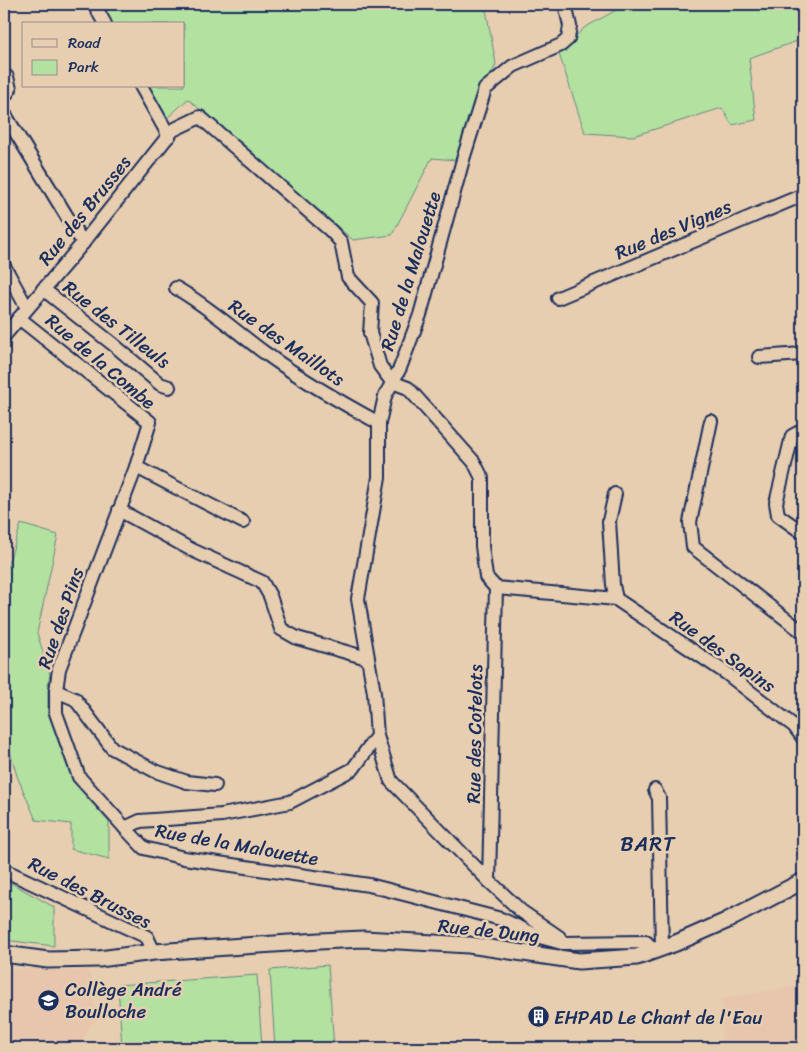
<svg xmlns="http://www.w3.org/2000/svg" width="807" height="1052" font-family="Sriracha,sans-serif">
  <rect width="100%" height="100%" fill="#e8ceb0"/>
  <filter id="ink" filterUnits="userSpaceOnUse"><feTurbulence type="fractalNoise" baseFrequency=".02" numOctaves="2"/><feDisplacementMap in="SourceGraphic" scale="10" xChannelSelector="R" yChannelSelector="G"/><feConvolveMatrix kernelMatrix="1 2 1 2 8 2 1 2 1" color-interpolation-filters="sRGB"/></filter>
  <g filter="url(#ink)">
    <g fill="#e8c5ad">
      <path d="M33,969L69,971L88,970L93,981L95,1019L77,1048H4V970Z"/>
      <path d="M803,985V1048H723L722,999Z"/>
    </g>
    <g fill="#b2e1a0" stroke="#66887f">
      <path d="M102,4H485L496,64L455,160L432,158L392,235L353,240L188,99L164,121L146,86H184V24H113Z"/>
      <path d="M627,4H803V39L749,58L756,120L732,125L722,108L633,136L585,133L559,54L584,28Z"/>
      <path d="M21,524L58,535L37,633L50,674L48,685V708L66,761L85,795L109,822V859L71,849V824L36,820L17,776L4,731V577Z"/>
      <path d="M4,879L54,907V946L4,940Z"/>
      <path d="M328,965L334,1048H275L270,970Z"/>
      <path d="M257,975L262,1048H122L118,985Z"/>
    </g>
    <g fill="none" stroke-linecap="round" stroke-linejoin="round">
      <defs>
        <g id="minor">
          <path d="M94,4L105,24"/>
          <path d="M565,4L570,26L568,39L561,45L513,66L485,89L464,156L420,315L400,368L385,396L379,423V477L358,599L374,693L377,736L353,769L290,802L222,815L140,821L125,828L144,848L184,858L369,885L501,919L540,937L562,943L646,942L654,950"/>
          <path d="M4,75L7,77L10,89L4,97"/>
          <path d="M141,86L169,136"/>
          <path d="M4,113L83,243"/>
          <path d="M4,266L27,308"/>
          <path d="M176,288C208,306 235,331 265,353C301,379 340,402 379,423"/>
          <path d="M43,289L114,345L160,384L169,387"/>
          <path d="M558,298L803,195"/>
          <path d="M19,318L150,422L136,467L59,669L56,691V713L79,777L125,828"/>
          <path d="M4,336L83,243L173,130L200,117L331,231L341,242L348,277L372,303L370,333L380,366L392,382L408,388L474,462L482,478V546L486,577L496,588"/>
          <path d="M759,357L803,354"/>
          <path d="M711,421L690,522L693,547L800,630H803"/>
          <path d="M803,430L792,436L776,503L778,515L803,533"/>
          <path d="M136,467L243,522"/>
          <path d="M615,494L609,521L613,585L616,599L726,673L794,726L803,738"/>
          <path d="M119,510L192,550L262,582L270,596L281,629L297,638L367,658"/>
          <path d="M496,588L616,599"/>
          <path d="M56,691L75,699L112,748L155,771L187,782L215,785"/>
          <path d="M377,736L391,781L489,881L521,911L559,937L561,941"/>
          <path d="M655,790L659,798L662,948"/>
          <path d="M4,870L147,937L154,952"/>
          <path d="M489,881L496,588"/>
        </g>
        <path id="major" d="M4,954L48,960L99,959L154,952L319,941L364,939L469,945L579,961L637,957L676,943L726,921L803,881"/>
      </defs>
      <use href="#minor" stroke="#1b2f5e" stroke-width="16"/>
      <use href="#major" stroke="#1b2f5e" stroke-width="19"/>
      <use href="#minor" stroke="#e8ceb0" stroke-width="12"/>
      <use href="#major" stroke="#e8ceb0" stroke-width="15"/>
    </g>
  </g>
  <defs>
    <symbol id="school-disc" viewBox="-11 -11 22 22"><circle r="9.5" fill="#1b2f5e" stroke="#e8ceb0"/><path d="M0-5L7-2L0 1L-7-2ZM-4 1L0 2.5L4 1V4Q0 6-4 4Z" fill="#fff"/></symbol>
    <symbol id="building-disc" viewBox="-11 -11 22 22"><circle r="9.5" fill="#1b2f5e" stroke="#e8ceb0"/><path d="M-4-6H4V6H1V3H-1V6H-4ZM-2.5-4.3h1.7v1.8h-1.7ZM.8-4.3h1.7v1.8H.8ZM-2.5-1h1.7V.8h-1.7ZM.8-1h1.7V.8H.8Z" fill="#fff"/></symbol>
  </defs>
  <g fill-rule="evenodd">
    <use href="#school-disc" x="36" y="988" width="25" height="25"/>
    <use href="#building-disc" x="526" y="1004" width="25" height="25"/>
  </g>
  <g text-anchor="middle" stroke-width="5" stroke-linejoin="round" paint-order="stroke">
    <g font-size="19" fill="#1b2f5e" stroke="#e8ceb0">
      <text transform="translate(84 210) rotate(-51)" y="7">Rue des Brusses</text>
      <text transform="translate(673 229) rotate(-23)" y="7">Rue des Vignes</text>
      <text transform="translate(410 271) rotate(-73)" y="7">Rue de la Malouette</text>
      <text transform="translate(117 324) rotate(38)" y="7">Rue des Tilleuls</text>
      <text transform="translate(287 342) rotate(35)" y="7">Rue des Maillots</text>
      <text transform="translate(101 361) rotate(40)" y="7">Rue de la Combe</text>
      <text transform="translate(60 618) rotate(-71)" y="7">Rue des Pins</text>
      <text transform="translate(723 651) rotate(36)" y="7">Rue des Sapins</text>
      <text transform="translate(474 734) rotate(-89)" y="7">Rue des Cotelots</text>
      <text transform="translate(237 844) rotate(10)" y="7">Rue de la Malouette</text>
      <text transform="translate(90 892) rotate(27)" y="7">Rue des Brusses</text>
      <text transform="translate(489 930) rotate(6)" y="7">Rue de Dung</text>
    </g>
    <g font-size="19" fill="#1b2f5e" stroke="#e8ceb0" text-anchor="start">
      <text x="65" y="996">Collège André<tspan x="65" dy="22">Boulloche</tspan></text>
      <text x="554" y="1024">EHPAD Le Chant de l'Eau</text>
    </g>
    <g font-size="21" letter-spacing="1" fill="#1b2f5e" stroke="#e8ceb0">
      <text x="648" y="851">BART</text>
    </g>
  </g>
  <rect width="807" height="1052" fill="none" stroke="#e8ceb0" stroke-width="20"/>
  <rect x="10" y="10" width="787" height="1032" fill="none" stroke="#1b2f5e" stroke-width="2" filter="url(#ink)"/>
  <rect x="22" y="22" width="162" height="65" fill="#e8ceb0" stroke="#968e8f"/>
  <rect x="32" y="39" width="25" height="8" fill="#e8ceb0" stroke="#968e8f"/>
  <text x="68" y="48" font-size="15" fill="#1b2f5e">Road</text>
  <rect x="32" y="60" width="25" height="15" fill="#b2e1a0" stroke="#968e8f"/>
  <text x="68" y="72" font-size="15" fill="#1b2f5e">Park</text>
</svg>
